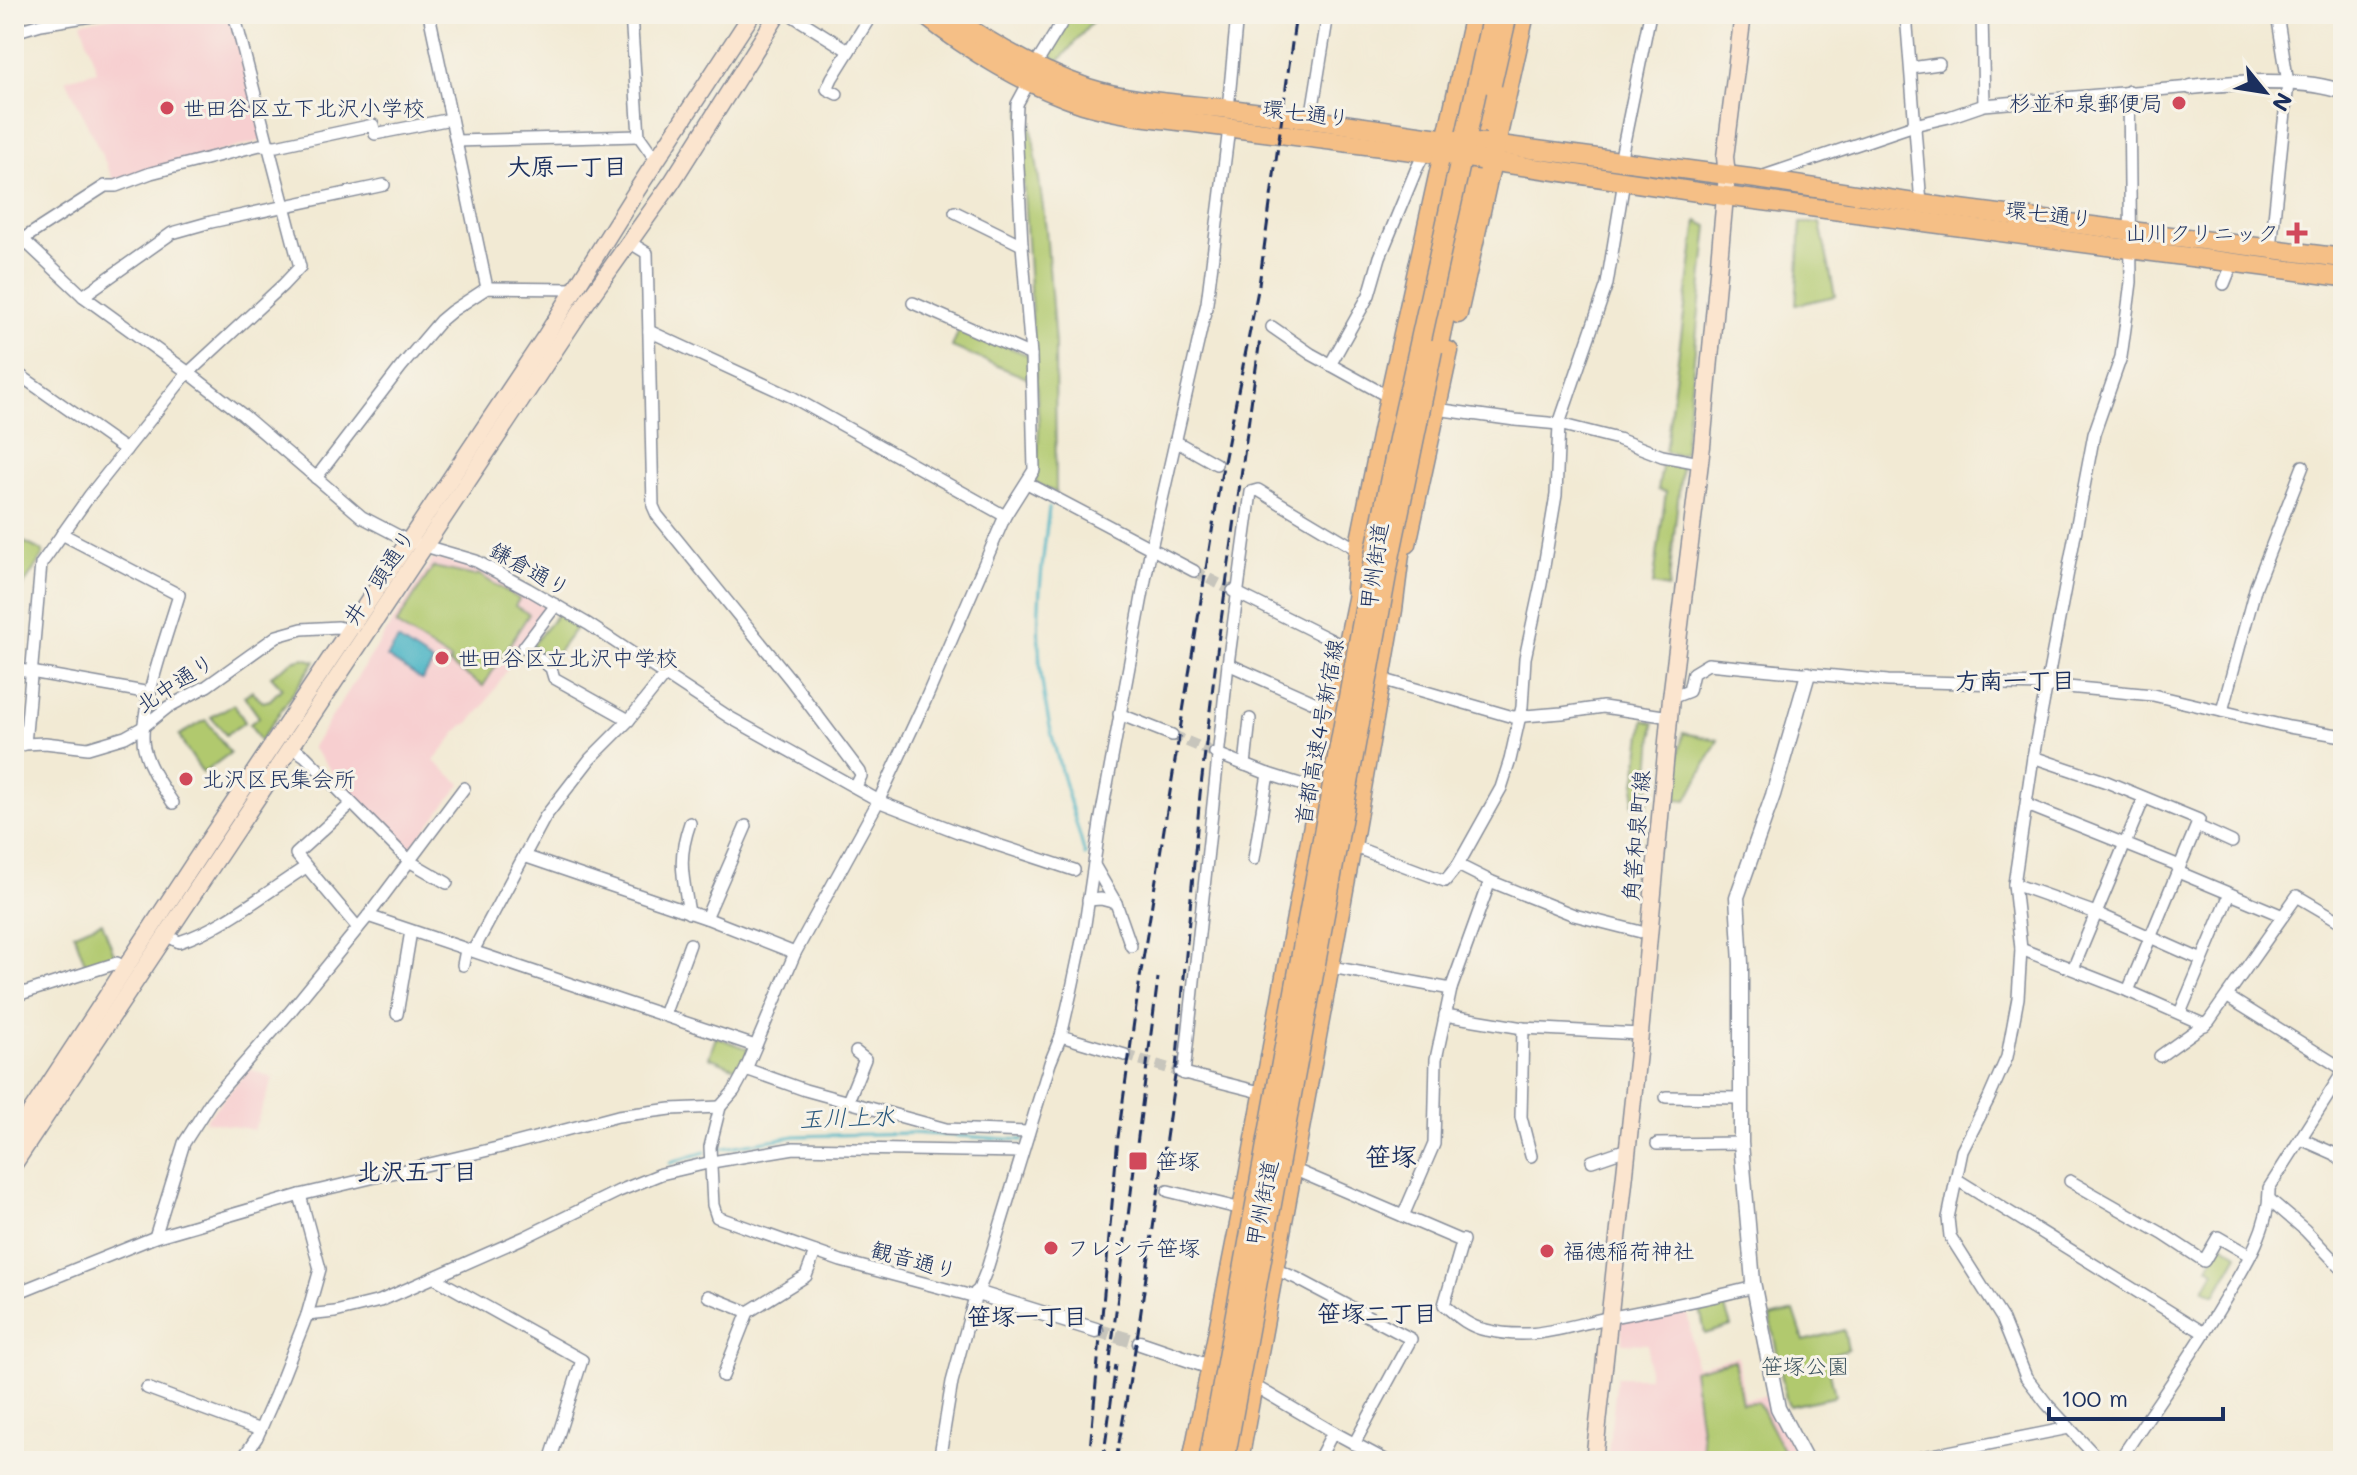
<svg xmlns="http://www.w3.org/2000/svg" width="2357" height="1475" font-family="Mali,'Klee One',sans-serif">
  <rect width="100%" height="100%" fill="#f7f3e8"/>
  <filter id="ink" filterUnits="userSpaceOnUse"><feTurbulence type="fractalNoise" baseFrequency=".0125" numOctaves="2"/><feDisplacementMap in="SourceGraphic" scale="16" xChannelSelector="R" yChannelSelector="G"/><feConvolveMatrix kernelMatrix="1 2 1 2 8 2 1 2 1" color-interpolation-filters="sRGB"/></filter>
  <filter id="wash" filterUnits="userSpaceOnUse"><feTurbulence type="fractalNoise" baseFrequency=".006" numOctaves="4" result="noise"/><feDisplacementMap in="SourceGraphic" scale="32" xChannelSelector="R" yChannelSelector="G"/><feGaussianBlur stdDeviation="1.8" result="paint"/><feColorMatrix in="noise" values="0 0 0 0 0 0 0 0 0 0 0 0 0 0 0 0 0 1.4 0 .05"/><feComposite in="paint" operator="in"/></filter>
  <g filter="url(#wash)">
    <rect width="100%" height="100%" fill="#f2ead4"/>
    <g fill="#f7cfd0">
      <path d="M131,14H231L263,136L260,141L114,181L66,79L97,71L81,22Z"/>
      <path d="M433,559L474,566L547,608L483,707L469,723L462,726L434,761L461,784L410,849H405L356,799L312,748Z"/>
      <path d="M249,1069L273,1078L254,1130L204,1121Z"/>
      <path d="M1687,1310L1696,1366L1738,1356L1744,1399L1767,1395L1772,1410L1794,1452L1769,1461H1607L1617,1377H1648V1344L1622,1343L1621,1320Z"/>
    </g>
    <g fill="#b1c96e" stroke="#667c66" stroke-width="2">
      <path d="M1074,14H1099L1059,61L1047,56L1063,28Z"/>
      <path d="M1026,95L1035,99L1031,111V122L1046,229L1055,344L1056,493L1036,483L1039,427L1020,133L1022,105Z"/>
      <path d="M1697,221L1708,226L1684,453L1678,455L1665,452Z"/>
      <path d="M1801,223H1820L1835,296L1796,305Z"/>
      <path d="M960,327L1028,355L1029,379L952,347Z"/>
      <path d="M1663,461L1682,464L1668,588L1653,585L1666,492L1658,490Z"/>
      <path d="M14,537L42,551L43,555L22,588L14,583Z"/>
      <path d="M433,567L475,576L478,574L519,599L515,606L529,614L483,686L449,664L451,660L396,625Z"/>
      <path d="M559,612L579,624L551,661L532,645Z"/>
      <path d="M303,658L315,661L260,741L250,724L259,717L244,696L252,691L263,702L270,700L282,688L271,676L293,661Z"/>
      <path d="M234,704L245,722L226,735L211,717Z"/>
      <path d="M206,720L230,753L203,773L184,745L179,735Z"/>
      <path d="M1644,720L1654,723L1647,808L1632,806Z"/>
      <path d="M1683,733L1718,740L1687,800L1671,799Z"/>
      <path d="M102,922L116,959L88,971L74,933Z"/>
      <path d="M716,1037L749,1049L740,1070L709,1057Z"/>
      <path d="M2223,1244L2238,1254L2215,1295L2204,1289L2214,1271L2208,1267Z"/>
      <path d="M1736,1296L1737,1304L1725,1308L1731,1326L1705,1334L1700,1308Z"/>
      <path d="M1794,1311L1804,1341L1844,1330L1848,1349L1829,1355V1368L1835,1395L1833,1397L1789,1406L1786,1399L1770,1317Z"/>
      <path d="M1734,1360L1742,1403L1758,1402L1784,1452L1758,1461H1705L1693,1370Z"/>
    </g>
    <path fill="#47b3c4" stroke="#317191" stroke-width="2" d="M398,640L433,663L422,680L387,657Z"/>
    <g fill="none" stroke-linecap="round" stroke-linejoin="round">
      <g stroke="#47b3c4" stroke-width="3">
        <path d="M1049,508C1043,559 1035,610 1040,662C1045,728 1068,792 1085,855"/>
        <path d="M712,1150L795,1136L911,1133L1023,1140"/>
        <path d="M670,1163L705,1152"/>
      </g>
    </g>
  </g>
  <g filter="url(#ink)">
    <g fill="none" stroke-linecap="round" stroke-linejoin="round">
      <g stroke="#c7c5bc" stroke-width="11" stroke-dasharray="11 5.5" stroke-linecap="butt">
        <path d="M1194,571L1231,590"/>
        <path d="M1172,735L1212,752"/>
        <path d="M1125,1055L1180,1072"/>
      </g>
      <path stroke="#c7c5bc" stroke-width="14" stroke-dasharray="14 7" stroke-linecap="butt" d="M1096,1330L1140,1343"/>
      <defs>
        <g id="minor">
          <path d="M429,14L487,288"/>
          <path d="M631,14L639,136L651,153L658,158"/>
          <path d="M790,14L849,51"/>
          <path d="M1906,14L1921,204"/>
          <path d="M1982,14L1984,105"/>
          <path d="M14,32L41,24L104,14"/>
          <path d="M1035,66L1067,14"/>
          <path d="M1911,68L1939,64"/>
          <path d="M837,94L827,89L832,78L872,14"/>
          <path d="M1228,109L1237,14"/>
          <path d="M1311,119L1328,14"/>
          <path d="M456,141L639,136"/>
          <path d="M1620,162L1650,14"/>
          <path d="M1761,177L1914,125L1949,117L1984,105L2191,87"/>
          <path d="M955,212L1022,245"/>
          <path d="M14,231L83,296L189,373L243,415L362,517L408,541L476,561L528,589L588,624L729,717L883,803L958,832L1074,870"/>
          <path d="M23,239L105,186H116L151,173L260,145L276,146L373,125L375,134L451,119"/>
          <path d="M629,242L647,253L653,506L657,515L790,679L860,772L861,776L856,786"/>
          <path d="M2271,248L2288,83L2277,14"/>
          <path d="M2224,284L2233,262"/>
          <path d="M83,296L172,233L211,222L384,185"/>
          <path d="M913,303L1031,355"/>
          <path d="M1272,327L1311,354L1389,397"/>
          <path d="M649,331L792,397L1005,516"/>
          <path d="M1330,365L1369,295L1380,257L1416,170L1425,152"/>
          <path d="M14,371L126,450"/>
          <path d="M1436,409L1515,420L1559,424L1618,439L1662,456L1700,463"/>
          <path d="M1175,441L1216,464"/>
          <path d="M316,478L401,367L440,321L452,311L487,288L576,289"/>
          <path d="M1027,483L1194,571"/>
          <path d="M62,534L179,595C169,629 137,716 144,748C149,769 161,785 173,803"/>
          <path d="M1233,591L1347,648"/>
          <path d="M556,605L524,647L551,668L554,678L629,720"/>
          <path d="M1228,664L1334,711"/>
          <path d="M14,669L150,693"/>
          <path d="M1381,679L1513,717L1562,713L1603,707L1670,717"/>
          <path d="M1671,698L1689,691L1693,673L1708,664L1888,681L2046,685L2153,695L2289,727L2343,736"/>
          <path d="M2222,711L2256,586L2303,466"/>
          <path d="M1119,714L1172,735"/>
          <path d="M25,744L41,564L90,495L184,377L283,285L300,267L234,14"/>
          <path d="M290,746L305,756L409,861L447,883"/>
          <path d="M14,748L25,744L45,743L88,748L125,737L143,727L168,707L207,686L277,636L302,629L338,627L349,630"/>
          <path d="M1215,753L1268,774L1319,790"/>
          <path d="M2033,757L2107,782L2199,820L2128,991"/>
          <path d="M1245,765L1250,719"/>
          <path d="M351,804L296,854L358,928"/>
          <path d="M2027,805L2180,866"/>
          <path d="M2197,826L2232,842"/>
          <path d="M1352,846L1445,881L1458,865L1501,788L1510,760L1522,707L1525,658L1541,584L1556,495L1559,424L1607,284L1624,181"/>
          <path d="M524,856L706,918L795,953"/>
          <path d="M1254,859L1268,774"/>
          <path d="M1094,865L1116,903L1131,946"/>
          <path d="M1458,865L1490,881L1574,915L1649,934"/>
          <path d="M2178,872L2283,916"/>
          <path d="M2014,884L2096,913L2202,960"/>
          <path d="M1088,900L1101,899L1116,903"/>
          <path d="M689,913C683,876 677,860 690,823"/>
          <path d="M368,916L755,1046"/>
          <path d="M706,918L746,826"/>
          <path d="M166,935L179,942C221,929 268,891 306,867"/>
          <path d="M2021,949L2128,991L2205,1025"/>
          <path d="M473,951L545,817L590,759L629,720L664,676"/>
          <path d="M463,965L466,950"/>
          <path d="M1331,967L1451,989"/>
          <path d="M2073,969L2144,798"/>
          <path d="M14,996L117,963L126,968"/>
          <path d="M2228,997L2343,1069"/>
          <path d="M2180,1013L2230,894"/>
          <path d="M397,1014L411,931"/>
          <path d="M664,1015L690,944"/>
          <path d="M1445,1015L1523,1028L1640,1034"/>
          <path d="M1523,1028L1521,1117L1531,1156"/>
          <path d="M1061,1036L1125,1055"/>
          <path d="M2160,1056L2209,1021L2297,896L2343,923"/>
          <path d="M746,1069L805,1090L946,1129L1028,1132"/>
          <path d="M1180,1072L1264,1093"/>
          <path d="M1184,1074L1228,664L1251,492L1258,490L1358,550"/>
          <path d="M1666,1097L1741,1098"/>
          <path d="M848,1101L865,1059L856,1052"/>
          <path d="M2301,1139L2335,1154L2343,1162"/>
          <path d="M1657,1144L1741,1143"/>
          <path d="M1592,1161L1627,1149"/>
          <path d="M1293,1169L1459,1240H1463L1444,1305C1456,1315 1469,1327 1486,1330C1535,1341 1561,1327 1608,1318C1657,1308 1705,1300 1754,1287"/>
          <path d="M1956,1179L2204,1333"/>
          <path d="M2070,1181L2163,1234L2204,1261L2218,1237L2249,1255"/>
          <path d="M1168,1191L1242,1209"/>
          <path d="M2269,1199L2305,1230L2343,1270"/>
          <path d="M1403,1216L1434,1144L1436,1059L1451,989L1490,881"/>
          <path d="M155,1237L184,1143L211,1101L289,1013L368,916L464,788"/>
          <path d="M1274,1269L1296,1278L1411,1339L1354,1444"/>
          <path d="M433,1277L582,1360L550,1461"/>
          <path d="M14,1294L155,1237L300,1195L497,1148L618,1116L671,1109L720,1107"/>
          <path d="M708,1296L748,1312"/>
          <path d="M976,1297L841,1261L717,1217L713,1205L710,1147L720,1107L734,1091L746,1069L795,953L879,800L925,701L1005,516L1034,470L1031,355L1022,245L1016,128L1017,104L1030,80"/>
          <path d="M307,1315L335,1312L380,1301L525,1237L619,1191L661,1174L712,1162L794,1148L1022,1152"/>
          <path d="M723,1376L748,1312L806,1276L815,1252"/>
          <path d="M1253,1385L1333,1432L1387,1461"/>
          <path d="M147,1388L260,1430"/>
          <path d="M241,1461L257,1437L276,1394L307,1315L320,1269L300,1195"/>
          <path d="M939,1461L952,1382L973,1304L987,1269L1050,1063L1061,1036L1072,988L1084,931L1100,823L1151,548L1207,303L1229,128"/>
          <path d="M1318,1461L1333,1432"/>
          <path d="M1903,1461L2069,1428"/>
          <path d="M2100,1461L2047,1404L2026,1377L2002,1318L1950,1236L1948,1218L1962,1151L1989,1098L2007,1057L2018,998L2021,949L2014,884L2033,757L2094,434L2121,357L2126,321L2131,282L2129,91"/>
          <path d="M2119,1461C2153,1409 2189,1360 2221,1306C2242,1271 2270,1230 2269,1188L2343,1072"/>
        </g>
        <g id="tertiary">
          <path d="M2191,87C2236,82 2300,77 2343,92"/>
          <path d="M977,1293L1096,1330"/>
          <path d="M1140,1343L1219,1370"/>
          <path d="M1806,1461L1778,1408L1753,1282L1741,1143V963L1737,897L1773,795L1808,674"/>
        </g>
        <g id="secondary">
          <path d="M14,1138L207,843L545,337L637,190L752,14"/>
          <path d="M14,1164L586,303L672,182L778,14"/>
          <path d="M1594,1461L1640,1034L1671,698L1702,446L1727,175L1725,157L1743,14"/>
        </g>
        <g id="primary">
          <path d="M923,14C968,50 1027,86 1083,104C1123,116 1167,119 1209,125C1290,136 1371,146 1452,156"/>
          <path d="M948,14C992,45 1037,71 1088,88C1135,103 1189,104 1238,110C1311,119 1384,130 1456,140"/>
          <path d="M1485,143L1757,179L1921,204L2343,258"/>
          <path d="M1481,160L1725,196L2343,277"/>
        </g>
        <g id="trunk">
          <path d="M1458,314L1525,14"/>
          <path d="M1434,367L1498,71"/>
          <path d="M1407,544L1449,351"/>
          <path d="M1355,589L1358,550L1389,397L1474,14"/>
          <path d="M1192,1461L1242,1209L1334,711L1361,579"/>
          <path d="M1239,1461L1352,846L1393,610L1403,530"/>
        </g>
      </defs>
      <use href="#minor" stroke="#868c99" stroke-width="14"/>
      <use href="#tertiary" stroke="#868c99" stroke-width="17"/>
      <use href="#secondary" stroke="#868c99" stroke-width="19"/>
      <use href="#primary" stroke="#868c99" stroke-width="21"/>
      <use href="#trunk" stroke="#868c99" stroke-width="21"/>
      <use href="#minor" stroke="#fff" stroke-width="11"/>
      <use href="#tertiary" stroke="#fff" stroke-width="14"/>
      <use href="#secondary" stroke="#fbe5cf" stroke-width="16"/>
      <use href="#primary" stroke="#f5bf86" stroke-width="18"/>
      <use href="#trunk" stroke="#f5bf86" stroke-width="18"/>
      <g stroke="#1b2f5e" stroke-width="3" stroke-dasharray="12 6" stroke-linecap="butt">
        <path d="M1108,1375L1158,978"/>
        <path d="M1089,1461L1118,1137L1140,978L1220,482L1259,285L1296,14"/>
        <path d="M1103,1461L1116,1365"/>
        <path d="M1116,1461L1138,1332L1176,1069L1200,794L1219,635L1260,339"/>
      </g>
      <defs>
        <g id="primary-bridge">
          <path d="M1456,140L1485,143"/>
          <path d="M1452,156L1481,160"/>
        </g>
        <g id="motorway-bridge">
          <path d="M1491,84L1507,14"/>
          <path d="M1209,1461L1376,550L1399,439L1493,14"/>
          <path d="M1224,1461L1390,553L1432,350"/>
        </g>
      </defs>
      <use href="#primary-bridge" stroke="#868c99" stroke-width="21" stroke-linecap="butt"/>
      <use href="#motorway-bridge" stroke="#868c99" stroke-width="23" stroke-linecap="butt"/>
      <use href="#primary-bridge" stroke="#f5bf86" stroke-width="18"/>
      <use href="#motorway-bridge" stroke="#f5bf86" stroke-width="20"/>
    </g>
  </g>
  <g fill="#d1495b" stroke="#f7f3e8" stroke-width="3">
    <circle cx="2179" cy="103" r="8"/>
    <circle cx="167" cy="108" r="8"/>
    <path d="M2293 221h8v8h8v8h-8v8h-8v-8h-8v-8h8z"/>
    <circle cx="442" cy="658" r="8"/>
    <circle cx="186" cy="779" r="8"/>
    <rect x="1128" y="1151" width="20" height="20" rx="4"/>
    <circle cx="1051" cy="1248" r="8"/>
    <circle cx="1547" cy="1251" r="8"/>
  </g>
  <g text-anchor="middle" stroke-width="6" stroke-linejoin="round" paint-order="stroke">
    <g font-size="22" fill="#1b2f5e" stroke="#f7f3e8" text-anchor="start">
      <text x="2163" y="111" text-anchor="end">杉並和泉郵便局</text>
      <text x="183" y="116">世田谷区立下北沢小学校</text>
      <text x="2279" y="241" text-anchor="end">山川クリニック</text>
      <text x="458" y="666">世田谷区立北沢中学校</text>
      <text x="202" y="787">北沢区民集会所</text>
      <text x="1156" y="1169">笹塚</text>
      <text x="1067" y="1256">フレンテ笹塚</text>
      <text x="1563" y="1259">福徳稲荷神社</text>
    </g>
    <g font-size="22" fill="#1b2f5e" stroke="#f7f3e8">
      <text transform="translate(1306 113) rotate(7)" y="8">環七通り</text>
      <text transform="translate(2049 214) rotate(7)" y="8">環七通り</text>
      <text transform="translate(1374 566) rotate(-82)" y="8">甲州街道</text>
      <text transform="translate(530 569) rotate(29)" y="8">鎌倉通り</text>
      <text transform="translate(379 577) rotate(-56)" y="8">井ノ頭通り</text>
      <text transform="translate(175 683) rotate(-33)" y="8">北中通り</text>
      <text transform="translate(1319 732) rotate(-80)" y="8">首都高速4号新宿線</text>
      <text transform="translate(1636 836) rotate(-85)" y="8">角筈和泉町線</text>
      <text transform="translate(1262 1203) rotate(-79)" y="8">甲州街道</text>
      <text transform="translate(914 1260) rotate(15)" y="8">観音通り</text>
    </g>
    <g font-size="22" fill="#405662" stroke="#f7f3e8">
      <text x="1805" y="1374">笹塚公園</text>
    </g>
    <g font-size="24" font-weight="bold" fill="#1b2f5e" stroke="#f7f3e8">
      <text x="567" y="175">大原一丁目</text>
      <text x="2015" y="689">方南一丁目</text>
      <text x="417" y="1180">北沢五丁目</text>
      <text x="1377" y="1322">笹塚二丁目</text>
      <text x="1027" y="1325">笹塚一丁目</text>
    </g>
    <g font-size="24" font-style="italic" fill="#28577d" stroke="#f7f3e8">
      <text transform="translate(847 1118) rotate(-2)" y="8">玉川上水</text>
    </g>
    <g font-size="26" font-weight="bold" fill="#1b2f5e" stroke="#f7f3e8">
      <text x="1391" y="1166">笹塚</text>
    </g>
  </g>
  <rect width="2357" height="1475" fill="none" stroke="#f7f3e8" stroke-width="48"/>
  <g transform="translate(2265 92) rotate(120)" stroke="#f7f3e8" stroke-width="6" paint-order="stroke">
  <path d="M0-6L14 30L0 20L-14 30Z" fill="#1b2f5e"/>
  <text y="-12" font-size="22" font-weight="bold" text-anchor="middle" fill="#1b2f5e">N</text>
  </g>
  <path d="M2049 1407v12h174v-12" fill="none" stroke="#1b2f5e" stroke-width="4"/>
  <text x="2061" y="1407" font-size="24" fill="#1b2f5e" stroke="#f7f3e8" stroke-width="6" paint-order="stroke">100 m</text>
</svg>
